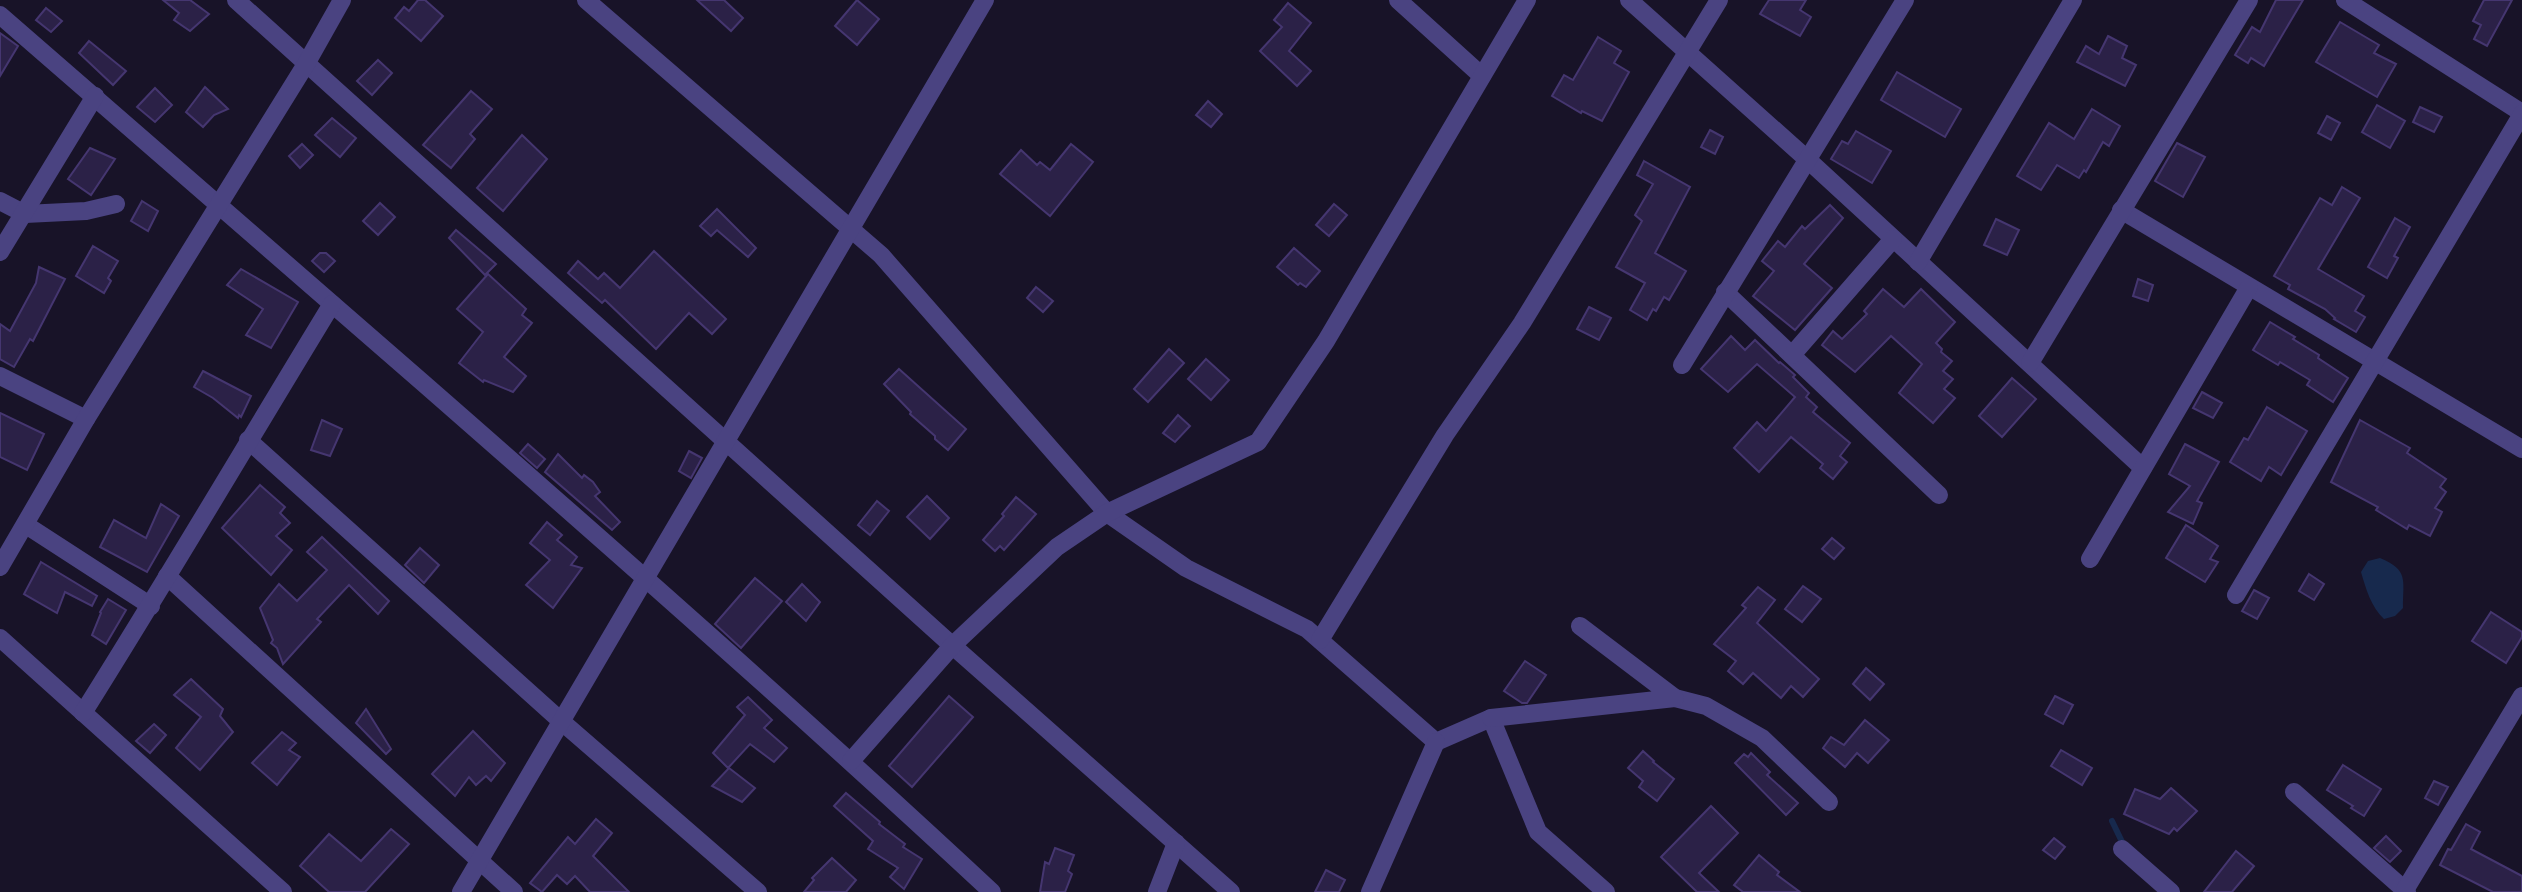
<svg xmlns="http://www.w3.org/2000/svg" width="2522" height="892" font-family="'Fira Sans Condensed',sans-serif">
  <rect width="100%" height="100%" fill="#181328"/>
  <path fill="#17294d" d="M2380,558C2409,570 2403,580 2403,608L2395,616L2384,619C2371,607 2366,589 2361,572L2368,561Z"/>
  <g fill="none" stroke-linecap="round" stroke-linejoin="round">
    <path stroke="#17294d" stroke-width="6" d="M2112,821L2125,848"/>
  </g>
  <g fill="#2b2147" stroke="#453670" stroke-width="2">
    <path d="M163,0H190L209,14L190,31L174,20L179,13Z"/>
    <path d="M418,0H425L443,16L421,41L395,18L404,7L409,11Z"/>
    <path d="M697,0H724L743,18L731,31Z"/>
    <path d="M857,0L879,19L857,45L835,26Z"/>
    <path d="M1769,0H1806L1800,10L1811,17L1800,36L1760,14Z"/>
    <path d="M2276,0H2303L2264,66L2251,58L2248,63L2235,55L2252,27L2260,32Z"/>
    <path d="M2484,0H2512L2487,46L2474,39L2481,25L2473,21Z"/>
    <path d="M1288,3L1311,23L1289,51L1311,71L1297,86L1260,51L1282,27L1274,20Z"/>
    <path d="M46,8L62,21L51,32L36,20Z"/>
    <path d="M2340,22L2379,45L2374,53L2396,64L2377,97L2316,62Z"/>
    <path d="M0,33L18,46L0,76Z"/>
    <path d="M2108,36L2127,46L2122,58L2136,65L2125,86L2077,62L2086,46L2099,54Z"/>
    <path d="M1598,37L1621,51L1614,63L1629,72L1602,121L1582,111L1581,113L1552,96L1564,75L1573,80Z"/>
    <path d="M89,41L126,71L113,85L79,53Z"/>
    <path d="M378,60L392,73L372,95L357,81Z"/>
    <path d="M1897,72L1961,109L1945,137L1881,100Z"/>
    <path d="M205,87L228,109L214,115L203,127L186,112Z"/>
    <path d="M155,88L172,105L155,122L137,107Z"/>
    <path d="M471,91L492,109L470,134L475,139L451,168L423,145Z"/>
    <path d="M1208,101L1222,114L1211,127L1196,115Z"/>
    <path d="M2377,105L2405,121L2390,148L2362,132Z"/>
    <path d="M2420,107L2442,117L2434,132L2413,122Z"/>
    <path d="M2092,109L2120,126L2109,146L2103,142L2086,172L2084,170L2079,178L2057,165L2041,190L2017,176L2049,123L2074,139Z"/>
    <path d="M2327,116L2340,123L2331,140L2318,133Z"/>
    <path d="M332,118L356,138L340,157L315,135Z"/>
    <path d="M1710,130L1723,137L1715,154L1701,147Z"/>
    <path d="M1856,131L1891,151L1872,183L1831,159L1842,141L1848,144Z"/>
    <path d="M522,135L547,159L503,211L477,188Z"/>
    <path d="M2177,143L2205,157L2183,197L2155,181Z"/>
    <path d="M302,144L313,155L300,168L289,156Z"/>
    <path d="M1071,144L1093,162L1050,216L1000,174L1021,150L1037,165L1040,162L1050,170Z"/>
    <path d="M90,148L115,159L91,195L68,179Z"/>
    <path d="M1644,161L1690,187L1655,253L1686,271L1669,300L1664,297L1656,311L1653,309L1647,320L1630,310L1645,283L1616,267L1642,221L1635,215L1653,184L1637,175Z"/>
    <path d="M2342,187L2360,198L2318,269L2364,296L2355,311L2365,317L2356,332L2334,319L2335,318L2325,309L2288,289L2290,285L2274,276L2320,198L2332,205Z"/>
    <path d="M142,201L158,211L148,231L131,221Z"/>
    <path d="M380,203L395,217L378,235L363,221Z"/>
    <path d="M1334,204L1347,215L1329,236L1316,225Z"/>
    <path d="M1830,205L1843,218L1804,264L1832,288L1795,330L1753,296L1774,271L1762,261L1778,241L1785,247L1802,226L1805,229Z"/>
    <path d="M717,209L756,248L748,257L717,230L711,236L700,226Z"/>
    <path d="M2395,218L2410,227L2394,256L2398,258L2387,278L2368,267Z"/>
    <path d="M1996,219L2019,230L2007,255L1984,245Z"/>
    <path d="M456,230L496,264L485,275L449,238Z"/>
    <path d="M93,246L118,261L108,278L111,281L104,293L76,276Z"/>
    <path d="M1294,248L1320,271L1306,287L1300,283L1298,285L1277,267Z"/>
    <path d="M654,251L726,319L712,334L689,313L656,349L605,300L602,303L568,273L578,261L598,279L604,273L620,288Z"/>
    <path d="M320,253H326L335,261L324,272L312,261Z"/>
    <path d="M39,267L65,279L33,341L30,339L14,367L0,359V324L10,331L36,283Z"/>
    <path d="M241,269L298,302L271,348L246,335L263,309L227,285Z"/>
    <path d="M488,274L526,309L522,315L532,323L504,357L526,376L513,392L484,380L483,382L459,363L483,332L457,309Z"/>
    <path d="M2138,279L2153,285L2148,301L2133,296Z"/>
    <path d="M1036,287L1053,301L1043,312L1027,298Z"/>
    <path d="M1883,289L1904,307L1921,289L1955,322L1936,343L1942,349L1941,352L1952,361L1943,371L1953,379L1944,389L1955,398L1933,423L1899,393L1922,364L1891,336L1855,372L1822,345L1833,331L1842,339L1867,314L1864,311Z"/>
    <path d="M1589,307L1611,318L1599,340L1577,329Z"/>
    <path d="M2270,322L2295,337L2293,339L2319,355L2318,358L2348,378L2333,402L2307,385L2310,380L2280,362L2278,365L2253,350Z"/>
    <path d="M1731,336L1745,350L1755,340L1779,363L1780,362L1795,375L1793,377L1809,393L1806,397L1817,407L1813,412L1850,443L1840,456L1847,462L1833,479L1820,468L1823,464L1791,437L1759,472L1734,448L1757,422L1766,431L1795,397L1757,364L1728,392L1701,369Z"/>
    <path d="M1169,349L1184,363L1148,402L1134,389Z"/>
    <path d="M1206,359L1229,380L1211,400L1188,379Z"/>
    <path d="M899,369L966,429L948,450L935,439V436L910,414L911,412L884,384Z"/>
    <path d="M203,371L251,396L241,417L239,415L238,418L213,398L194,387Z"/>
    <path d="M2012,378L2036,399L2002,437L1979,416Z"/>
    <path d="M2202,392L2222,403L2213,418L2193,408Z"/>
    <path d="M2267,407L2307,431L2281,475L2269,467L2261,481L2230,462L2244,438L2248,440Z"/>
    <path d="M0,413L44,434L27,470L0,457Z"/>
    <path d="M1178,415L1190,426L1175,442L1163,433Z"/>
    <path d="M322,420L342,429L330,456L311,450Z"/>
    <path d="M2360,420L2410,448L2407,453L2446,479L2440,487L2446,492L2435,508L2442,512L2430,536L2409,525L2407,529L2376,510L2378,507L2331,482Z"/>
    <path d="M528,444L545,459L537,468L520,453Z"/>
    <path d="M2185,444L2219,462L2197,501L2202,503L2193,524L2168,512L2190,486L2169,474Z"/>
    <path d="M689,451L702,458L691,478L679,471Z"/>
    <path d="M558,454L582,478L584,475L593,482L600,492L595,496L620,522L612,530L545,472Z"/>
    <path d="M260,485L285,507L280,513L290,523L276,536L292,550L271,575L222,528Z"/>
    <path d="M927,496L949,518L930,539L907,517Z"/>
    <path d="M1016,497L1036,514L1004,550L1000,546L995,551L983,540L1004,516L1002,514Z"/>
    <path d="M877,501L889,511L870,535L858,525Z"/>
    <path d="M161,504L179,516L147,572L100,547L114,520L146,538Z"/>
    <path d="M547,522L562,535L557,540L577,557L571,565L582,568L553,608L526,585L550,560L530,543Z"/>
    <path d="M2186,525L2218,546L2210,559L2218,562L2205,582L2166,558Z"/>
    <path d="M322,537L389,601L378,614L349,585L317,619L321,622L283,664L277,648L271,643L273,640L260,608L279,584L297,601L327,570L307,552Z"/>
    <path d="M1832,538L1844,548L1834,559L1822,549Z"/>
    <path d="M420,548L439,565L424,583L405,565Z"/>
    <path d="M41,562L97,596L92,606L65,592L57,613L24,594Z"/>
    <path d="M2309,574L2324,584L2314,600L2299,591Z"/>
    <path d="M755,578L782,601L741,648L715,624Z"/>
    <path d="M802,584L820,602L806,621L786,602Z"/>
    <path d="M1803,586L1821,599L1802,622L1785,609Z"/>
    <path d="M1758,587L1775,600L1757,623L1819,679L1803,697L1791,686L1781,698L1753,673L1743,684L1728,671L1736,661L1714,644L1746,608L1742,605Z"/>
    <path d="M2254,590L2269,598L2257,619L2242,611Z"/>
    <path d="M108,599L126,610L106,644L92,635L101,613L100,612Z"/>
    <path d="M2491,612L2522,632V637L2506,663L2472,641Z"/>
    <path d="M1525,661L1546,675L1527,703H1522L1504,691Z"/>
    <path d="M1866,668L1884,684L1870,700L1853,684Z"/>
    <path d="M191,679L223,709L220,716L233,732L200,770L176,748L201,717L174,695Z"/>
    <path d="M949,696L973,717L912,787L889,766Z"/>
    <path d="M2055,696L2073,705L2063,724L2045,714Z"/>
    <path d="M748,697L772,720L764,728L787,748L774,762L750,744L728,768L713,753L745,715L737,707Z"/>
    <path d="M366,709L391,749L386,754L356,723Z"/>
    <path d="M1865,720L1889,740L1868,763L1857,753L1845,767L1823,748L1831,737L1844,745Z"/>
    <path d="M154,724L166,735L150,753L136,741Z"/>
    <path d="M473,731L505,763L491,781L486,776L476,785L469,777L455,796L432,774Z"/>
    <path d="M282,732L296,743L289,750L300,757L277,785L252,763Z"/>
    <path d="M2061,750L2092,768L2082,785L2051,766Z"/>
    <path d="M1643,751L1654,761L1653,762L1674,779L1657,801L1639,787L1643,781L1628,768Z"/>
    <path d="M1751,753L1770,772L1767,775L1798,803L1786,815L1735,763L1744,754L1748,757Z"/>
    <path d="M2343,765L2381,789L2364,816L2351,808L2353,806L2327,790Z"/>
    <path d="M729,768L755,788L742,802L712,786Z"/>
    <path d="M2434,781L2448,787L2438,805L2425,798Z"/>
    <path d="M2171,788L2197,811L2177,831L2174,828L2169,834L2124,814L2135,789L2160,799Z"/>
    <path d="M846,793L880,822L879,824L905,844L903,847L922,859L904,889L890,877L898,868L868,849L873,841L834,806Z"/>
    <path d="M1711,806L1738,833L1699,873L1719,892H1697L1661,857Z"/>
    <path d="M596,819L612,833L593,856L629,892H590L575,876L567,884L557,875L542,892L530,883L568,837L575,844Z"/>
    <path d="M2466,824L2480,832L2471,849L2522,876V892H2493L2440,865L2448,849L2451,850Z"/>
    <path d="M391,829L409,844L365,892H329L300,866L329,834L361,861Z"/>
    <path d="M2386,836L2401,851L2390,862L2374,848Z"/>
    <path d="M2054,838L2065,847L2055,859L2043,850Z"/>
    <path d="M1055,848L1074,855L1068,871L1072,874L1065,892H1040L1045,862L1049,864Z"/>
    <path d="M2236,851L2254,866L2232,892H2204Z"/>
    <path d="M1759,855L1779,872L1777,875L1800,892H1743L1734,885Z"/>
    <path d="M832,858L856,880L846,892H804L814,880L812,878Z"/>
    <path d="M1326,870L1345,880L1339,892H1315Z"/>
  </g>
  <g fill="none" stroke-linecap="round" stroke-linejoin="round">
    <g stroke="#4a4381" stroke-width="18">
      <path d="M236,0L945,639L1231,892"/>
      <path d="M586,0L881,255L1107,513L1186,568L1307,629L1436,742L1491,718L1538,832L1606,892"/>
      <path d="M1398,0L1482,76"/>
      <path d="M1629,0L1808,160L2143,468"/>
      <path d="M2345,0L2522,113"/>
      <path d="M0,15C141,136 281,259 422,382C614,550 805,718 992,892"/>
      <path d="M0,201L25,214L86,211L116,204"/>
      <path d="M2121,210L2522,449"/>
      <path d="M0,252L95,96"/>
      <path d="M1918,262L2073,0"/>
      <path d="M1725,292L1939,495"/>
      <path d="M1792,355L1893,239"/>
      <path d="M2030,363L2249,0"/>
      <path d="M1682,365L1905,0"/>
      <path d="M0,376L86,419"/>
      <path d="M248,440L561,721L758,892"/>
      <path d="M26,525L151,606"/>
      <path d="M2090,559L2249,287"/>
      <path d="M0,567L86,419L306,64L342,0"/>
      <path d="M167,576L514,892"/>
      <path d="M2236,595L2522,114"/>
      <path d="M0,638L283,892"/>
      <path d="M1320,640L1445,435L1522,323L1719,0"/>
      <path d="M1675,698L1706,706L1762,738L1829,802"/>
      <path d="M83,713C168,578 249,440 332,304"/>
      <path d="M1491,718L1675,698L1580,626"/>
      <path d="M851,761L953,645L1057,547L1107,513L1258,442L1326,341L1527,0"/>
      <path d="M2294,792L2407,892"/>
      <path d="M2122,849L2171,892"/>
      <path d="M2405,890L2522,696"/>
      <path d="M461,892L985,0"/>
      <path d="M1157,892L1176,843"/>
      <path d="M1370,892L1436,742"/>
    </g>
  </g>
</svg>
